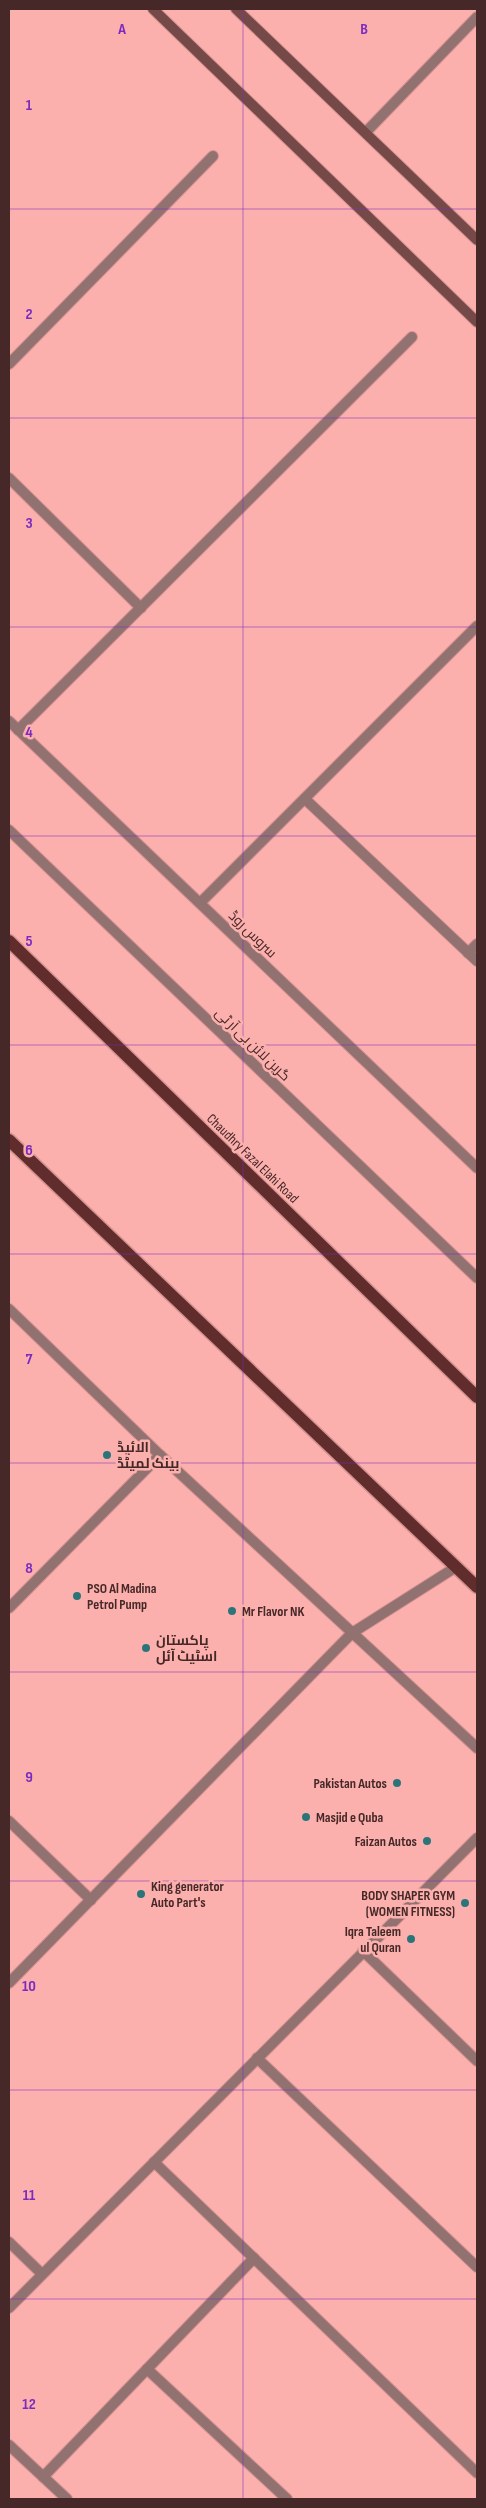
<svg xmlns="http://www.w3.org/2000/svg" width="486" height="2508" font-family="'Sofia Sans Condensed',Cairo,sans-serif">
  <rect width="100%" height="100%" fill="#fcb0ad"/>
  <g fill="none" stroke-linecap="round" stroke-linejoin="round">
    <defs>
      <g id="lane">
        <path d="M9,364L213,156"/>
        <path d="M9,478L141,608"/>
        <path d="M18,730L412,337"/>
        <path d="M305,799L477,961"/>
        <path d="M9,830L477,1278"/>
        <path d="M200,903L477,626"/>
        <path d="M468,953L477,944"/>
      </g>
      <g id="street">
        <path d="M366,132L477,17"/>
        <path d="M9,721L477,1168"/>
        <path d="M9,1309L160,1455L477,1748"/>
        <path d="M9,1608L160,1455"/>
        <path d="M9,1821L91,1900"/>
        <path d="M363,1951L477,2061"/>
        <path d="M9,1983L352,1633L456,1567"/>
        <path d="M257,2058L477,2267"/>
        <path d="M154,2162L477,2473"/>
        <path d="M9,2242L42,2274"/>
        <path d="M9,2308L477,1838"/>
        <path d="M147,2369L287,2499"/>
        <path d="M9,2445L67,2499"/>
        <path d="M43,2477L254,2258"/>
      </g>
      <g id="secondary">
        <path d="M153,9L477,322"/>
        <path d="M236,9L477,240"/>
      </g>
      <g id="primary">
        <path d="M9,941L477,1397"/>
        <path d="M9,1140L477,1587"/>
      </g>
    </defs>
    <use href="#lane" stroke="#d49290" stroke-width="12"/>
    <use href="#street" stroke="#d49290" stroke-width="12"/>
    <use href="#secondary" stroke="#d49290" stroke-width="12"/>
    <use href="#primary" stroke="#d49290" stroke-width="15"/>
    <use href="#lane" stroke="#927270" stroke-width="10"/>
    <use href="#street" stroke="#927270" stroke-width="10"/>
    <use href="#secondary" stroke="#754948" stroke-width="10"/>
    <use href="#primary" stroke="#602c2c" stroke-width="12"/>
  </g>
  <path fill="none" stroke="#7b2cbf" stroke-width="1" stroke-opacity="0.55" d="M243,9V2499M9,209H477M9,418H477M9,627H477M9,836H477M9,1045H477M9,1254H477M9,1463H477M9,1672H477M9,1881H477M9,2090H477M9,2299H477"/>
  <g fill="#2b757a" stroke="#fcb0ad" stroke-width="2">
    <circle cx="107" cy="1455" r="5"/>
    <circle cx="77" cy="1596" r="5"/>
    <circle cx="232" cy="1611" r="5"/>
    <circle cx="146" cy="1648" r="5"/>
    <circle cx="397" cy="1783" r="5"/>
    <circle cx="306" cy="1817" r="5"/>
    <circle cx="427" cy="1841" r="5"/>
    <circle cx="141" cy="1894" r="5"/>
    <circle cx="465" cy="1903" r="5"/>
    <circle cx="411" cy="1939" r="5"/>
  </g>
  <g text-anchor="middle" stroke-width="5" stroke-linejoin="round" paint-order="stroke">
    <g font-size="14" fill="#452827" stroke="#fcb0ad">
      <text transform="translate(253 934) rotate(44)" y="5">سروس روڈ</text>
      <text transform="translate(253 1044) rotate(44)" y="5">گرین لائن بی آر ٹی</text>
      <text transform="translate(253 1158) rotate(44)" y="5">Chaudhry Fazal Elahi Road</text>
    </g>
    <g font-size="14" font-weight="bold" fill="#452827" stroke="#fcb0ad" text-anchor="start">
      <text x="117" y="1452">الائیڈ<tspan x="117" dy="16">بینک لمیٹڈ</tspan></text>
      <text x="87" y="1593">PSO Al Madina<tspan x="87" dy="16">Petrol Pump</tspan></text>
      <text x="242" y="1616">Mr Flavor NK</text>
      <text x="156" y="1645">پاکستان<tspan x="156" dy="16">اسٹیٹ آئل</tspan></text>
      <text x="387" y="1788" text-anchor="end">Pakistan Autos</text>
      <text x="316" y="1822">Masjid e Quba</text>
      <text x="417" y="1846" text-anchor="end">Faizan Autos</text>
      <text x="151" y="1891">King generator<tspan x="151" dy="16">Auto Part's</tspan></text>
      <text x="455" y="1900" text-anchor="end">BODY SHAPER GYM<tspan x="455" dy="16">(WOMEN FITNESS)</tspan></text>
      <text x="401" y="1936" text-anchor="end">Iqra Taleem<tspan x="401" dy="16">ul Quran</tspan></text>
    </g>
  </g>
  <g font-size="16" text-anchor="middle" font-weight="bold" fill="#7b2cbf" stroke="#fcb0ad" stroke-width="5" stroke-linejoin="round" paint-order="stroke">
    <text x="122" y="34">A</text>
    <text x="364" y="34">B</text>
    <text x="29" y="110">1</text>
    <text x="29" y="319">2</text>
    <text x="29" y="528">3</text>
    <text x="29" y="737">4</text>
    <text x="29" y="946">5</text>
    <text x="29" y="1155">6</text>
    <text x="29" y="1364">7</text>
    <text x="29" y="1573">8</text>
    <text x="29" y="1782">9</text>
    <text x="29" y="1991">10</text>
    <text x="29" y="2200">11</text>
    <text x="29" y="2409">12</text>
  </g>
  <rect width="486" height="2508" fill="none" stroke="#452827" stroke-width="20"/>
</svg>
